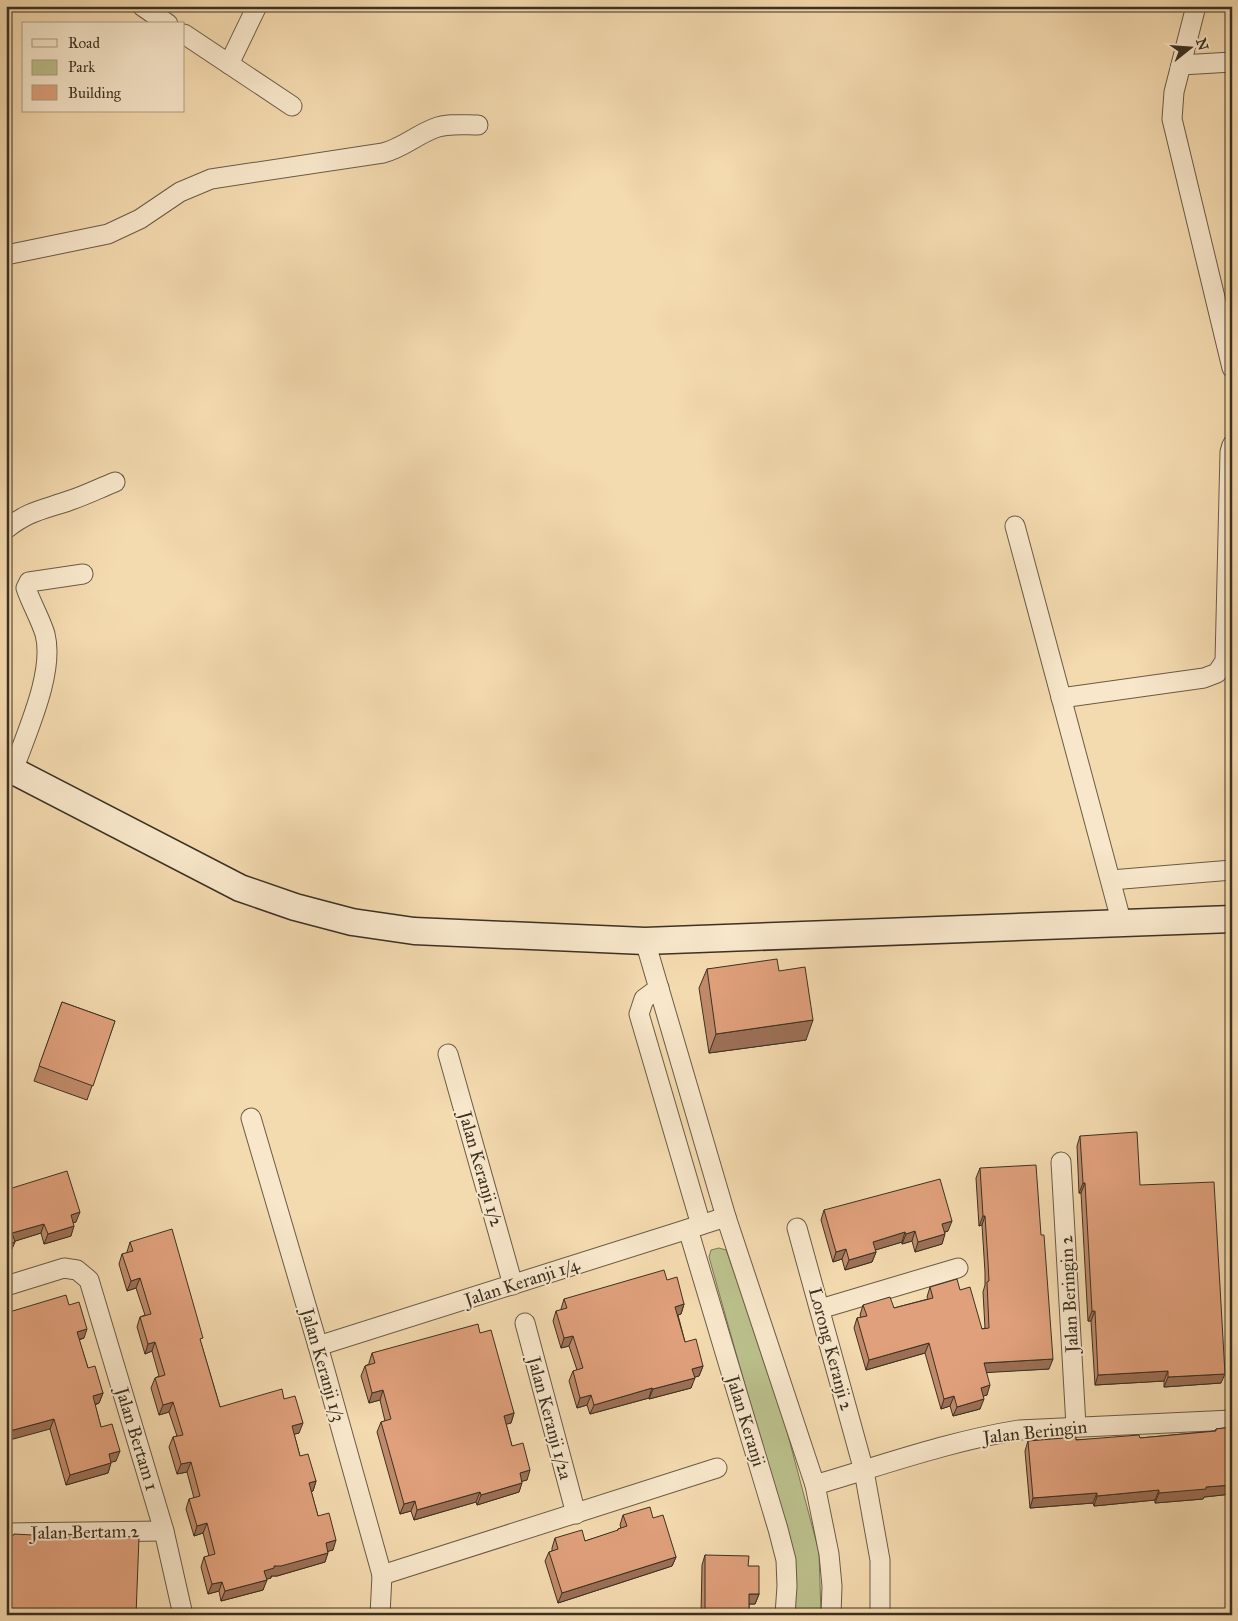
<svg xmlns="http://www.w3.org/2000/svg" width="1238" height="1621" font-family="'IM FELL Great Primer',serif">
  <rect width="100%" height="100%" fill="#f4daaf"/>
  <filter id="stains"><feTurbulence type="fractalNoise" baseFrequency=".004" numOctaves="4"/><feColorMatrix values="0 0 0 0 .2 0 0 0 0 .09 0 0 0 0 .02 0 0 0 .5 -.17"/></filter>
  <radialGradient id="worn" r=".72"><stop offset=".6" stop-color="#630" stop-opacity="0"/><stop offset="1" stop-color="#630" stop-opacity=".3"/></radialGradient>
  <path fill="#bbc08b" stroke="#7c7856" d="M719,1248L726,1250L772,1375L819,1552L821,1615H792L793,1556L709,1257L711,1250Z"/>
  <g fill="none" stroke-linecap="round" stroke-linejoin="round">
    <defs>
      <g id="street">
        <path d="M142,6L168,24"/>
        <path d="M1196,6L1174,92L1172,119L1232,368"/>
        <path d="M184,34L229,64L257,6"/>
        <path d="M229,64L292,106"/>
        <path d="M1181,65L1232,62"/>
        <path d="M6,255L108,234L140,219L180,192L211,179L383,153C403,148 416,135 435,128C448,123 464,125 478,125"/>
        <path d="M1015,526L1122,924"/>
        <path d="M6,529C30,510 43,510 71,500C86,495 100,488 115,482"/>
        <path d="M1061,698L1204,678L1217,673L1225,661L1230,452L1232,445"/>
        <path d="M13,771C26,733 55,673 45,634C40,618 31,603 26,588L29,582L83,574"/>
        <path d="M1111,880L1232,870"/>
        <path d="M645,941L726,1217L815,1485L829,1554L832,1586L831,1615"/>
        <path d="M659,988L644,999L639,1014L701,1225"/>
        <path d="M448,1054L513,1285"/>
        <path d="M251,1118L318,1346L382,1575L380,1615"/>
        <path d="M1061,1162L1076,1426"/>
        <path d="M797,1228L864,1471L880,1560V1615"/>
        <path d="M688,1229L778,1529L786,1560L787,1586L785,1615"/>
        <path d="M6,1286L64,1268L77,1270L89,1280L164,1531L183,1615"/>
        <path d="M820,1309L958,1268"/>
        <path d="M525,1323L576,1514"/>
        <path d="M318,1346L726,1217"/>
        <path d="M815,1485C883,1465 950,1441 1019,1430L1232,1420"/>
        <path d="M6,1533L164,1531"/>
        <path d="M382,1575L717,1468"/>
      </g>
      <path id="secondary" d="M6,767L240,888L295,907L352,922L414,931L645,941L1232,919"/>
    </defs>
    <use href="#street" stroke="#6a5b45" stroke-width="21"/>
    <use href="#secondary" stroke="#3c3122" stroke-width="29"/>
    <use href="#street" stroke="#f8e7cb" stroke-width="19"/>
    <use href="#secondary" stroke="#f8e7cb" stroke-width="26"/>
  </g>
  <g fill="#c08a6a" stroke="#3c3122">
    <path d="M707,969L779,971L806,1040L709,1053L699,988Z"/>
    <path d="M62,1002L115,1021L87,1100L34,1081Z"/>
    <path d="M1080,1136L1140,1185L1221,1383L1164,1387V1381L1095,1385L1091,1321H1088L1081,1193H1079L1077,1146Z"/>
    <path d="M980,1168L1049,1369L986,1372L987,1395L983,1396L980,1409L953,1416L950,1406L941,1409L925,1353L866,1370L854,1328L857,1318L861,1317L860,1315L863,1305L894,1308L928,1299L927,1297L930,1287L960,1290L982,1329L985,1328L983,1292L985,1285V1272L982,1225L979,1226L976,1178Z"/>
    <path d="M6,1187L9,1189L76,1222L73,1223L71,1236L44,1244L41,1233L15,1241L11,1251L6,1253Z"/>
    <path d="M824,1210L948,1231L945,1232L942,1244L915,1252L912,1241L902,1244V1242L875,1250L876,1252L872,1262L845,1270L842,1259L833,1262L821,1220Z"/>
    <path d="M130,1242L201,1343L220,1407L284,1399L299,1433L294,1434L300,1456L316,1481L313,1491H311L318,1516L333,1550L328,1551L325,1562L277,1576H271V1578L266,1579L263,1590L221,1601L219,1591L208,1594L201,1567L204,1557L209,1556L203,1533L194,1536L186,1509L189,1499L194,1498L187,1472L177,1474L169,1447L173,1437L177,1436L169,1412L159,1415L151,1388L155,1378L159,1376L152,1351L145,1354L137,1327L140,1317L145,1315L136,1288L127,1291L119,1264L122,1254L127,1253V1252Z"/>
    <path d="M667,1280L684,1304L681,1314L678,1315L685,1342L703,1366L699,1376L694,1377L691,1388L649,1399V1398L590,1414L587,1405L577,1408L569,1381L573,1371L577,1370L569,1346L561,1348L553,1321L556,1311L561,1310V1309L564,1299Z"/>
    <path d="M69,1305L84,1338L79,1340L88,1368L103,1393L99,1403L95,1405L101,1427L116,1461L111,1462L108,1473L66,1485L50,1429Z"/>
    <path d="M480,1333L514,1413L511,1423L506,1424L512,1446L527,1480L522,1481L519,1492L477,1505L476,1502L414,1520L411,1511L400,1514L377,1432L381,1422L385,1421L380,1400L369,1403L361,1376L365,1366L369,1364V1363L372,1353Z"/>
    <path d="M1232,1427V1494L1204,1497L1203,1499L1155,1503V1500L1094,1506L1093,1503L1030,1508L1025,1451L1028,1441L1140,1438L1215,1431L1216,1429Z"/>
    <path d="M623,1515L653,1518L676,1557L672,1566L558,1603L545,1561L549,1552L552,1551V1548L555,1538L585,1541L617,1531L618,1529L621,1528L620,1525Z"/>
    <path d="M705,1555L748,1566L759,1594L755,1604H749V1615H701L702,1565Z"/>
  </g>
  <g fill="#9c7056" stroke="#3c3122">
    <path d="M813,1020L806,1040L709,1053L716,1034Z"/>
    <path d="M1083,1183H1085L1081,1193H1079Z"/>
    <path d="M80,1212L76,1222L67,1225L71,1215Z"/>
    <path d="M983,1216H985L982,1225L979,1226Z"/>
    <path d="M952,1221L948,1231L938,1234L942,1224Z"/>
    <path d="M44,1224L41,1233L9,1243L12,1233Z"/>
    <path d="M74,1226L71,1236L44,1244L48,1234Z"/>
    <path d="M915,1231L912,1241L902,1244L906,1234Z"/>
    <path d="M905,1232L902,1242L869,1252L873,1242Z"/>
    <path d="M945,1234L942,1244L915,1252L918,1242Z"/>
    <path d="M15,1242L11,1251L6,1253V1244Z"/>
    <path d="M846,1249L842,1259L833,1262L836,1252Z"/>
    <path d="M876,1252L872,1262L845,1270L849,1260Z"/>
    <path d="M140,1278L136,1288L127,1291L131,1281Z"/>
    <path d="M684,1304L681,1314L672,1317L675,1307Z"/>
    <path d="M1092,1311H1095L1091,1321H1088Z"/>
    <path d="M87,1329L84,1338L73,1341L77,1332Z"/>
    <path d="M573,1336L569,1346L561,1348L564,1338Z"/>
    <path d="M155,1342L152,1351L145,1354L148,1344Z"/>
    <path d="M929,1343L925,1353L866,1370L869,1360Z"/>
    <path d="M1053,1359L1049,1369L980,1373L984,1363Z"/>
    <path d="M703,1366L699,1376L688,1379L692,1369Z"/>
    <path d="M1168,1371L1164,1381L1095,1385L1098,1375Z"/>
    <path d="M1225,1374L1221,1383L1164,1387L1168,1377Z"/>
    <path d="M695,1378L691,1388L649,1399L653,1389Z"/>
    <path d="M990,1385L987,1395L977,1398L981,1388Z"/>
    <path d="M652,1388L649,1398L590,1414L594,1405Z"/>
    <path d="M383,1390L380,1400L369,1403L372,1393Z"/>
    <path d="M103,1393L99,1403L89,1406L93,1396Z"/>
    <path d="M591,1395L587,1405L577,1408L580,1398Z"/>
    <path d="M954,1396L950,1406L941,1409L944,1399Z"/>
    <path d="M984,1399L980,1409L953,1416L957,1407Z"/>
    <path d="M173,1402L169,1412L159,1415L163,1405Z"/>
    <path d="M514,1413L511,1423L500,1426L504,1416Z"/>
    <path d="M54,1419L50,1429L6,1441V1432Z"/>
    <path d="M303,1423L299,1433L289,1436L292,1426Z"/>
    <path d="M120,1451L116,1461L105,1464L109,1454Z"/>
    <path d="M191,1462L187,1472L177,1474L181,1464Z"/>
    <path d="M111,1463L108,1473L66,1485L70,1475Z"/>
    <path d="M530,1470L527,1480L516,1483L520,1473Z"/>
    <path d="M316,1481L313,1491L306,1493L309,1483Z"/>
    <path d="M522,1483L519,1492L477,1505L481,1495Z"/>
    <path d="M1232,1485V1494L1204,1497L1203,1499L1155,1503L1159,1493L1206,1487Z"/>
    <path d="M1159,1490L1155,1500L1094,1506L1097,1496Z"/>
    <path d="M480,1492L476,1502L414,1520L417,1510Z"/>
    <path d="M1097,1493L1093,1503L1030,1508L1033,1498Z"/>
    <path d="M415,1501L411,1511L400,1514L404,1504Z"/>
    <path d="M207,1523L203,1533L194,1536L197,1526Z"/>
    <path d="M336,1540L333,1550L322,1553L326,1543Z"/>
    <path d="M328,1553L325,1562L277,1576H271V1578L261,1581L264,1571L274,1566Z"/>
    <path d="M676,1557L672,1566L558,1603L562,1593Z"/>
    <path d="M267,1580L263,1590L221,1601L225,1591Z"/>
    <path d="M222,1582L219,1591L208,1594L212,1584Z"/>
    <path d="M749,1594H759L755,1604H746Z"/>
  </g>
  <g fill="#dfa07b" stroke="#3c3122">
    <path d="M777,959L779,971L805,967L813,1020L716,1034L707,969Z"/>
    <path d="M62,1002L115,1021L93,1086L39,1066Z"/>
    <path d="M1137,1132L1140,1185L1214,1182L1225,1374L1168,1377V1371L1098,1375L1095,1311H1092L1085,1183H1083L1080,1136Z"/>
    <path d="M1036,1165L1041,1235H1044L1053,1359L984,1363L990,1385L981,1388L984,1399L957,1407L954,1396L944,1399L929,1343L869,1360L857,1318L867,1316L863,1305L890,1297L894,1308L933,1298L930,1287L957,1279L960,1290L970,1287L982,1329L989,1328L987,1282L989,1281L988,1262L985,1216H983L980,1168Z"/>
    <path d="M67,1171L80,1212L71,1215L74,1226L48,1234L44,1224L12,1233L15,1242L6,1244V1187H8L9,1189Z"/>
    <path d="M940,1179L952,1221L942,1224L945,1234L918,1242L915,1231L906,1234L905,1232L873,1242L876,1252L849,1260L846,1249L836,1252L824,1210Z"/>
    <path d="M172,1229L203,1338L200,1339L220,1407L282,1389L284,1399L295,1396L303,1423L292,1426L300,1456L308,1454L316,1481L309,1483L318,1516L329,1513L336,1540L326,1543L328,1553L281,1566H274V1568L264,1571L267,1580L225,1591L222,1582L212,1584L204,1557L215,1554L207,1523L197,1526L189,1499L200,1496L191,1462L181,1464L173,1437L183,1435L173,1402L163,1405L155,1378L165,1375L155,1342L148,1344L140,1317L151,1314L140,1278L131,1281L122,1254L133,1251L130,1242Z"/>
    <path d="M664,1270L667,1280L677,1277L684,1304L675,1307L685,1342L696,1339L703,1366L692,1369L695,1378L653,1389L652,1388L594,1405L591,1395L580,1398L573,1371L583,1368L573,1336L564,1338L556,1311L567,1308L564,1299Z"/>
    <path d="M66,1295L69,1305L79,1302L87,1329L77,1332L88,1368L95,1366L103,1393L93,1396L101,1427L112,1424L120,1451L109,1454L111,1463L70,1475L54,1419L6,1432V1313Z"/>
    <path d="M478,1324L480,1333L491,1330L514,1413L504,1416L512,1446L523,1443L530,1470L520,1473L522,1483L481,1495L480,1492L417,1510L415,1501L404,1504L381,1422L391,1419L383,1390L372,1393L365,1366L375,1363L372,1353Z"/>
    <path d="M1232,1427V1485L1206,1487V1489L1159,1493V1490L1097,1496V1493L1033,1498L1028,1441L1076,1437V1440L1139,1435L1140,1438L1216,1431V1429Z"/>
    <path d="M650,1507L653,1518L663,1515L676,1557L562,1593L549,1552L558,1549L555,1538L582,1530L585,1541L618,1530V1529L627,1526L623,1515Z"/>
    <path d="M34,1533L139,1537L136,1615H6V1535H14V1534L33,1535Z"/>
    <path d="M705,1555L749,1556L748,1566H759V1594H749V1615H705Z"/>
  </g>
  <g text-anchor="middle" stroke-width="4" stroke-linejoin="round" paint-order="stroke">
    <g font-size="18" fill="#3c3122" stroke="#f8e7cb">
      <text transform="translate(481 1169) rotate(74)" y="6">Jalan Keranji 1/2</text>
      <text transform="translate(522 1282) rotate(-18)" y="6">Jalan Keranji 1/4</text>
      <text transform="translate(1069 1294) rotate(-93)" y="6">Jalan Beringin 2</text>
      <text transform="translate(831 1349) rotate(75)" y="6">Lorong Keranji 2</text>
      <text transform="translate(323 1365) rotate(74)" y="6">Jalan Keranji 1/3</text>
      <text transform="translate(550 1418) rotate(75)" y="6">Jalan Keranji 1/2a</text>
      <text transform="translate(746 1421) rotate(73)" y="6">Jalan Keranji</text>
      <text transform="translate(1035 1432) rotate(-6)" y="6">Jalan Beringin</text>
      <text transform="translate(137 1439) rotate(73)" y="6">Jalan Bertam 1</text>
      <text transform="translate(85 1532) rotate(-1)" y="6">Jalan Bertam 2</text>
    </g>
  </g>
  <rect width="1238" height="1621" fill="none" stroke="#f4daaf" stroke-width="25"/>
  <rect x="8" y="8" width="1223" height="1606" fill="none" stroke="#3c3122" stroke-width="2.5"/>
  <rect x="12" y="12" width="1213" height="1596" fill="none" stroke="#3c3122"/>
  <rect x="22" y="22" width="162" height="90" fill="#f8e7cb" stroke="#ad9e87"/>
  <rect x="32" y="39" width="25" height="8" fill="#f8e7cb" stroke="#ad9e87"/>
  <text x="68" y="48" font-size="15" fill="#3c3122">Road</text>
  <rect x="32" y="60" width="25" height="15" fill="#bbc08b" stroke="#ad9e87"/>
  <text x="68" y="72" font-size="15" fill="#3c3122">Park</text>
  <rect x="32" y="85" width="25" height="15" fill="#dfa07b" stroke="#ad9e87"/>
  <text x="68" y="98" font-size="15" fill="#3c3122">Building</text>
  <g transform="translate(1190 48) rotate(73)" stroke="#f8e7cb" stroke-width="4" paint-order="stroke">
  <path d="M0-4L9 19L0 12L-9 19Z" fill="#3c3122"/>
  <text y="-8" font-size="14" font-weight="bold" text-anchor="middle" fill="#3c3122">N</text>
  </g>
  <rect width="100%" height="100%" filter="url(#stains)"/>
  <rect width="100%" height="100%" fill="url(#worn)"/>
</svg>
